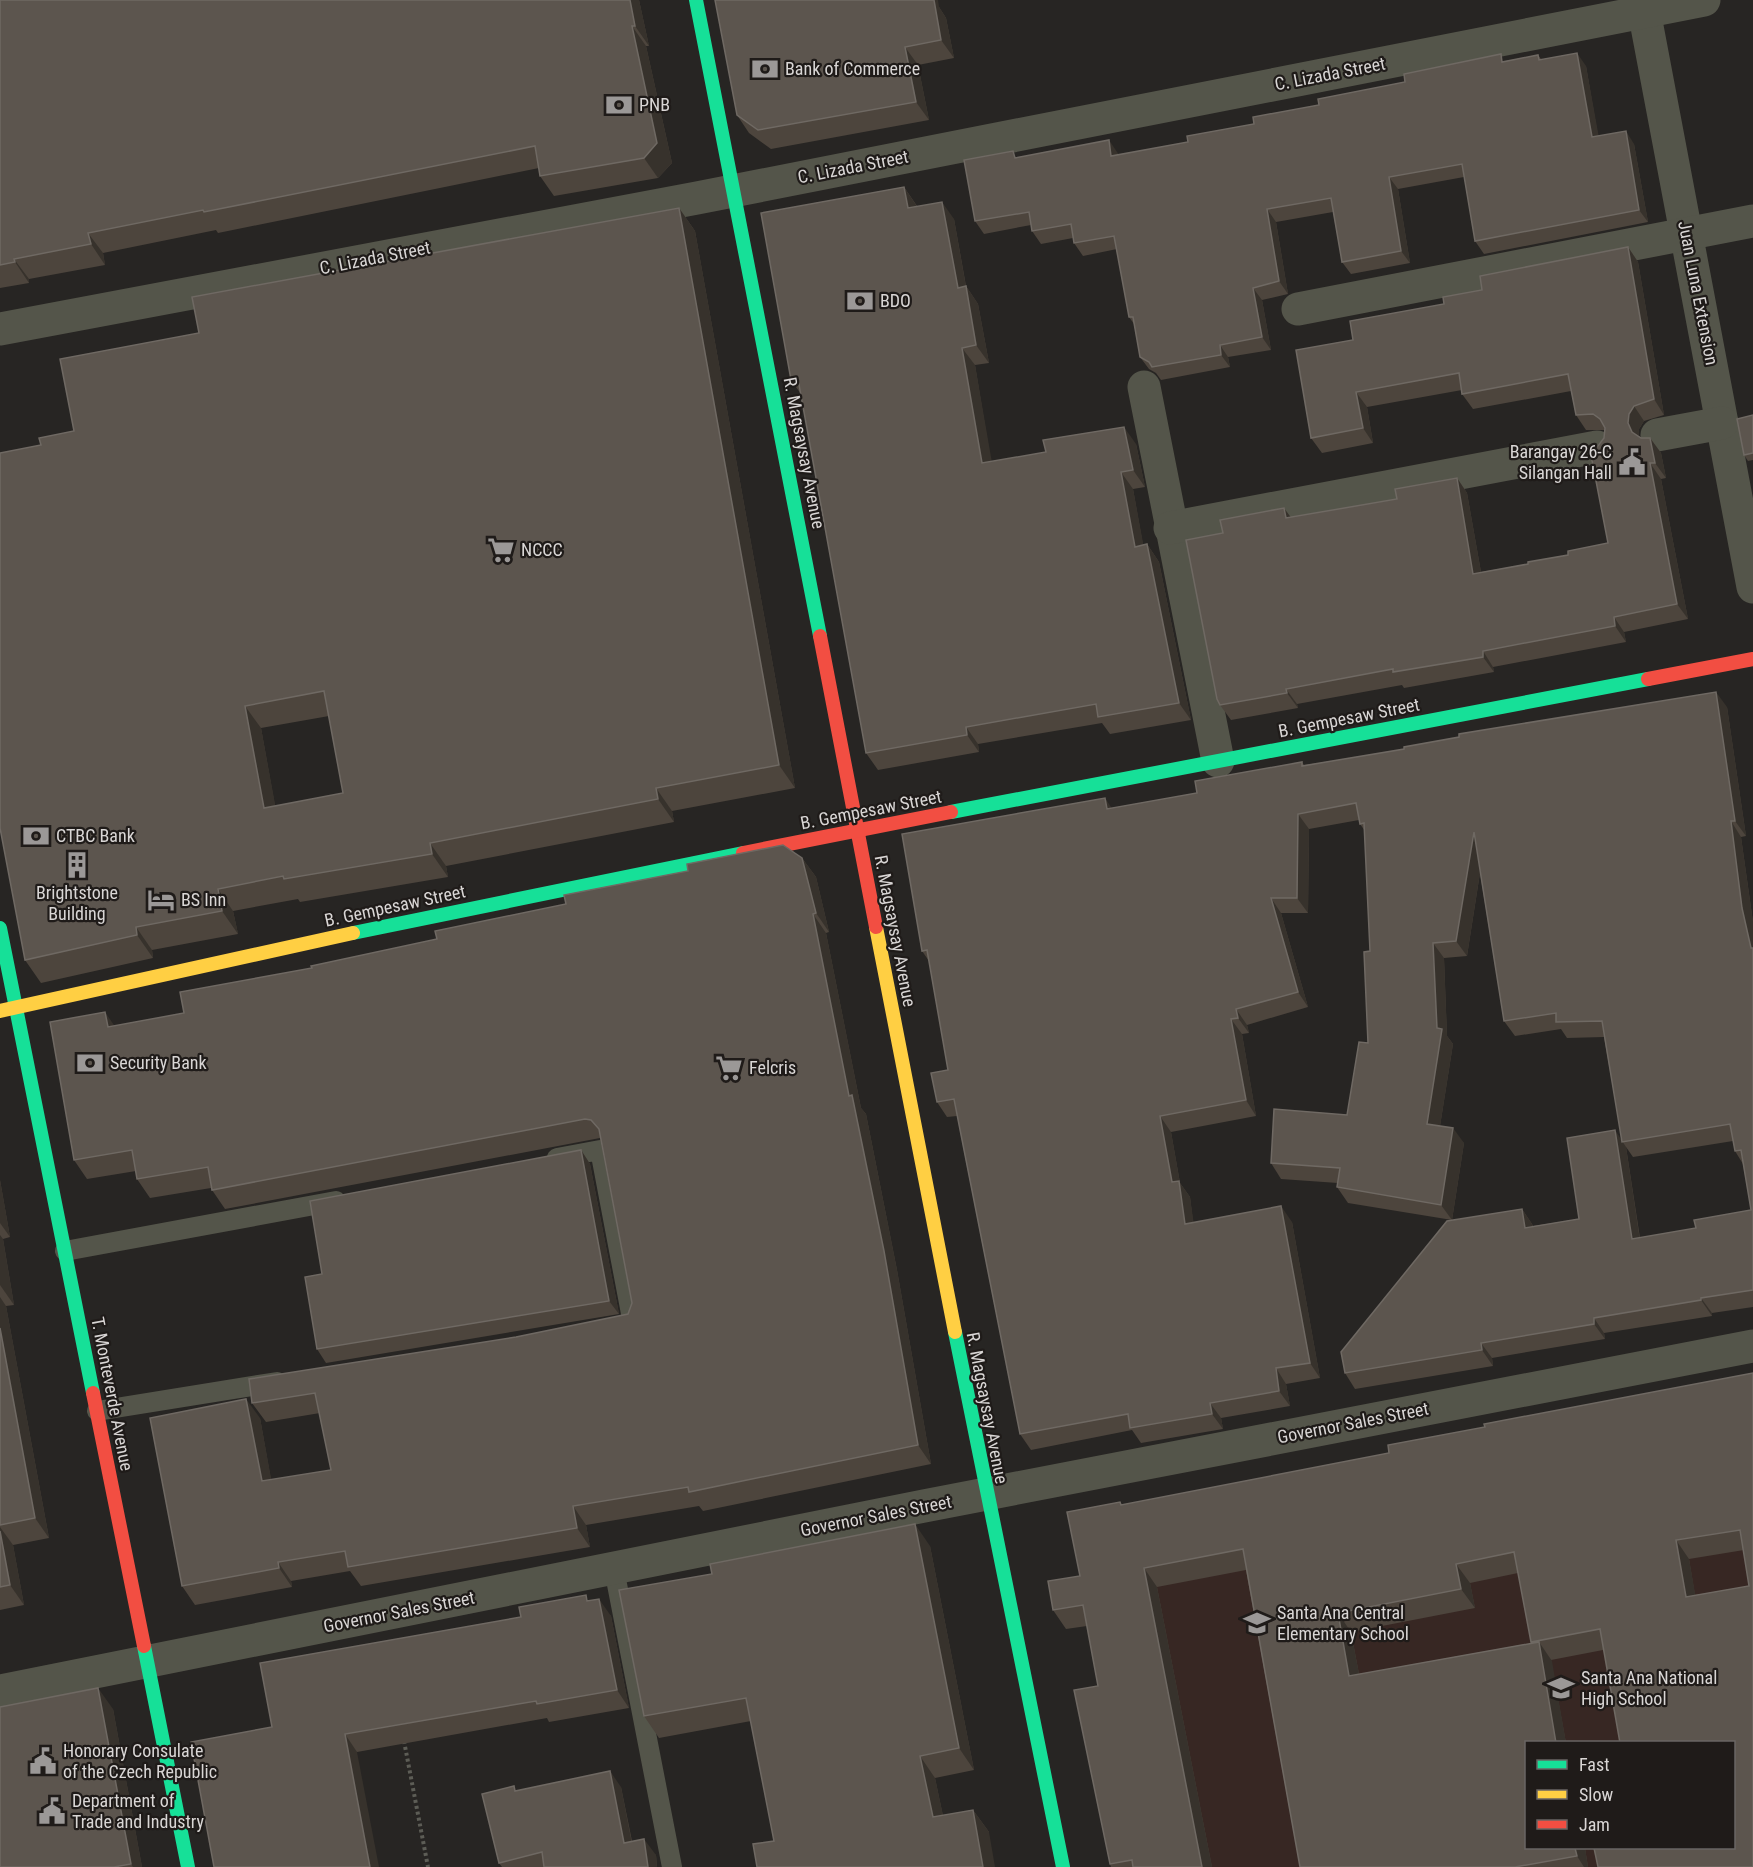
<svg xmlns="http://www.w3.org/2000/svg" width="1753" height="1867" font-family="'Roboto Condensed',sans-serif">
  <rect width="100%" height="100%" fill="#272523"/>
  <path fill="#372723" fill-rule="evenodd" d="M1753,1385V1867H1141L1075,1523ZM1526,1742H1734V1848H1526Z"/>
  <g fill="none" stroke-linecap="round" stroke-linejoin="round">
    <path stroke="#5d5d56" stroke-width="4" stroke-dasharray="3 3" stroke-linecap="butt" d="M404,1741L428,1867"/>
    <g stroke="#54554a" stroke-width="20">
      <path d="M557,1158L600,1150L633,1324L625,1326"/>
      <path d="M65,1251L336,1201"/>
      <path d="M97,1411L277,1382"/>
      <path d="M614,1569L672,1867"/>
    </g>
    <g stroke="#54554a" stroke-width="33">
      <path d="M1642,0L1753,587"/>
      <path d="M1298,309L1753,221"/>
      <path d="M0,329L697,198L1704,0"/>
      <path d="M1144,387L1218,761"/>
      <path d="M1657,435L1722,423"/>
      <path d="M1170,528L1597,447"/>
      <path d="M0,1691L924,1506L1753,1346"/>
    </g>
    <g stroke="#16e098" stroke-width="14">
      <path d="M696,0L820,636"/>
      <path d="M951,812L1648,679"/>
      <path d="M0,928L93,1393"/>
      <path d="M353,933L743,853"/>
      <path d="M955,1332L1063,1867"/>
      <path d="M144,1646L188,1867"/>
    </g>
    <g stroke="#ffcf43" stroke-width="14">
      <path d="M876,927L955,1332"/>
      <path d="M0,1011L353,933"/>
    </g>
    <g stroke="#f24e42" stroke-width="14">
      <path d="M820,636L876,927"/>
      <path d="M1648,679L1753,659"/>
      <path d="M743,853L951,812"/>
      <path d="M93,1393L144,1646"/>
    </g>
  </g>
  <g fill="#4d453d" fill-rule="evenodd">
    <path d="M0,0H639L649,46H646L672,163L658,178L554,196L540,176L539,168L218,233L216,230L103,253L105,265L29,279V283L0,288Z"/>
    <path d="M939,7L946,18L954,58L918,65L929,120L771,149L749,133L737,115Z"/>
    <path d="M1538,55L1541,59L1586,66L1598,136L1634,144L1648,222L1484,254L1475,241L1464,177L1398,189L1410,263L1351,274L1342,262L1333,212L1276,222L1288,294L1262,300L1271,350L1228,357L1230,367L1161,380L1156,373L1149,369L1140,357L1134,324L1129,317L1117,249L1083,256L1074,243L1073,238L1041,244L1032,231L1031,225L984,234L975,221L1018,157L1117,152L1118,155L1188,142L1319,105L1506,61Z"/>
    <path d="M904,187L917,206L954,219L966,286L978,304L989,363L975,365L991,462L1136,444L1145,487L1133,489L1143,545L1147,544L1159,562L1191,720L1110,734L1102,723L978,744L979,752L878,770L866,753L801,394L791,380Z"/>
    <path d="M679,208L695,231L795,788L672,811L674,822L446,866L448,877L300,902L298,899L233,911L238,934L152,950L153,958L41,983L25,960L41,445L74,431L199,333ZM329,716L343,793L275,806L261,728Z"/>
    <path d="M1628,247L1638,262L1664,415L1644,421L1639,429V436L1641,438H1650L1661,453L1666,478L1661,479L1688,619L1624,632L1626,642L1493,667L1494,672L1404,688L1402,685L1297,704L1298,708L1231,720L1220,705L1291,518L1397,499L1457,478L1467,493L1481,572L1528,564L1568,555L1608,543L1598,446L1604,438V430H1586L1576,415L1571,391L1473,409L1462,394V390L1367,407L1373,443L1322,453L1311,438L1353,340L1482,290Z"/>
    <path d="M1753,415V460L1748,461L1744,455Z"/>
    <path d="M1727,707L1746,836L1741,837L1753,922V1307L1712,1313V1316L1604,1333L1605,1339L1492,1358L1493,1366L1355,1389L1345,1373L1522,1209L1532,1224L1533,1226L1579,1219L1622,1140L1604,1037L1567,1038L1561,1029L1515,1036L1504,1021L1480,873L1467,956L1444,958L1447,1036L1453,1044L1440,1126L1464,1143L1452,1220L1348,1203L1337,1187L1338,1183L1281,1179L1271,1163L1347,1115L1368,1043L1370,951L1365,831L1360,824L1359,820L1309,829L1308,913H1281L1308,1007L1247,1025L1249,1033L1242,1034L1256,1116L1171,1132L1180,1183L1190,1197L1193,1222H1292L1320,1378L1286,1384L1290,1406L1221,1418L1223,1429L1141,1443L1132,1430L1031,1450L1020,1434L957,1116L947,1117L937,1102L948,1070L929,961L922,951L1112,808L1197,793L1302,762L1304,765ZM1733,1141L1735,1151L1743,1164L1751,1210L1696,1228L1640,1238L1626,1147L1633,1157Z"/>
    <path d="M802,858L816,877L829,932L826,933L861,1108L866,1114L897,1270L931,1464L703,1511L699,1506L586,1525L590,1547L361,1586L350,1571L291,1581L292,1587L195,1605L182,1586L260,1418L271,1480L331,1470L320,1413L266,1422L252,1403L516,1337L628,1314L632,1303L600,1138L225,1209L212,1190L211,1188L150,1198L137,1179L136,1171L87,1179L74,1160L114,1026L184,1013L312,968L437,939Z"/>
    <path d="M581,1150L590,1164L619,1314L326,1363L317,1349L322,1274Z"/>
    <path d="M0,1180L10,1237L3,1239L14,1305L6,1306L49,1538L13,1545L24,1605L0,1610Z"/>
    <path d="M1753,1373V1867L1734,1848L1603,1650L1551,1660L1566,1743H1527V1848H1585L1588,1867H1300L1246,1570L1157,1587L1212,1867H1111L1110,1864L1098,1686L1087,1626L1066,1629L1053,1610L1080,1576L1120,1502L1122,1505L1389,1453L1485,1427ZM1744,1550L1749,1586L1695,1595L1689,1559ZM1518,1573L1532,1643L1359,1674L1351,1632L1475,1608L1470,1583Z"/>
    <path d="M930,1546L974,1770L935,1778L943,1816L973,1810L989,1832L774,1841L751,1721L659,1738L644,1716Z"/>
    <path d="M590,1600L611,1616L629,1708L549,1722L547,1718L357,1752L272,1727L521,1617Z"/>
    <path d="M113,1709L142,1867H0Z"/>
    <path d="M621,1787L632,1841L656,1855L657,1867H502L499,1863L517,1790Z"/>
  </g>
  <g fill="#37322c">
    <path d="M630,0H639L649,46L635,26Z"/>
    <path d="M928,0H938L939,7L946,18L954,58L941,40Z"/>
    <path d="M632,26L646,46L672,163L658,178L644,158Z"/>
    <path d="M905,47L918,65L929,120L916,102Z"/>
    <path d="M1577,53L1586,66L1601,149L1592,137Z"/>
    <path d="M1626,131L1634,144L1648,222L1639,210Z"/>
    <path d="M1109,140L1117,152L1120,168L1111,156Z"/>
    <path d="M1389,177L1398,189L1410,263L1401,251Z"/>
    <path d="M904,187L916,205L920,225L908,208Z"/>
    <path d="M942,202L954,219L969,304L966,286L978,304L989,363L976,345L958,288Z"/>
    <path d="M679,208L695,231L795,788L779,765Z"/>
    <path d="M1267,209L1276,222L1288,294L1279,281Z"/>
    <path d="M88,233L103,253L105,265L91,244Z"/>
    <path d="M1628,247L1638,262L1664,415L1654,399Z"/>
    <path d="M14,259L29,279V283L15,262Z"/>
    <path d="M1253,288L1262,300L1271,350L1262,337Z"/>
    <path d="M1220,345L1228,357L1230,367L1221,355Z"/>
    <path d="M962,348L975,365L995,480L982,463Z"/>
    <path d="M1356,392L1367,407L1373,443L1363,428Z"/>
    <path d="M1634,406L1644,421L1639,429V438L1632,432L1628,423L1629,414Z"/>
    <path d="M1124,427L1136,444L1145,487L1133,470Z"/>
    <path d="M1650,438L1661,453L1666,478L1655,463Z"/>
    <path d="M1650,463L1661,479L1688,619L1677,604Z"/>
    <path d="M1121,472L1133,489L1147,564L1135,547Z"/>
    <path d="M1457,478L1467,493L1484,589L1473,574Z"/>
    <path d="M1284,508L1295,523L1286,518Z"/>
    <path d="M1147,544L1159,562L1191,720L1179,703Z"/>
    <path d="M1614,617L1624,632L1626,642L1615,626Z"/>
    <path d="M1483,651L1493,667L1494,672L1483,657Z"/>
    <path d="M1286,689L1297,704L1298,708L1287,693Z"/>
    <path d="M1716,692L1727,707L1746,836L1735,821Z"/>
    <path d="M245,706L261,728L280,831L264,808Z"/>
    <path d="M966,727L978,744L979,752L967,735Z"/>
    <path d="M656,788L672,811L674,822L658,799Z"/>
    <path d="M1105,798L1115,813L1107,809Z"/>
    <path d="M1298,814L1309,829L1308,913L1297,898Z"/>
    <path d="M1731,821L1741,837L1753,922V952L1751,948L1742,908Z"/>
    <path d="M1474,832L1484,847L1467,956L1456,941Z"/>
    <path d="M430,843L446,866L448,877L432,854Z"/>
    <path d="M802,858L816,877L829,932L816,913Z"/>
    <path d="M218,889L233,911L238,934L222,911Z"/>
    <path d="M1271,898L1281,913L1308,1007L1298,992Z"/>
    <path d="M813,914L826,933L861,1108L866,1114L897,1270L931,1464L918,1445Z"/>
    <path d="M136,927L152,950L153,958L137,935Z"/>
    <path d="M1433,943L1444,958L1447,1036L1453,1044L1438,1139L1427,1124L1437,1028Z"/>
    <path d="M1236,1009L1247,1025L1249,1033L1238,1018Z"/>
    <path d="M105,1012L118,1031L108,1027Z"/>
    <path d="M1231,1019L1242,1034L1256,1116L1246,1100Z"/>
    <path d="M1160,1116L1171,1132L1180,1183L1190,1197L1196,1239L1185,1224L1172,1182Z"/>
    <path d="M1453,1128L1464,1143L1452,1220L1441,1205Z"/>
    <path d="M1615,1130L1626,1147L1642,1254L1632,1239Z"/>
    <path d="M581,1150L590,1164L619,1314L609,1301Z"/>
    <path d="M0,1180L10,1237L0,1223Z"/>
    <path d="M1281,1206L1292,1222L1320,1378L1310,1363Z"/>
    <path d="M1522,1209L1532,1224L1535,1243L1525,1228Z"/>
    <path d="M0,1235L3,1239L14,1305L0,1285Z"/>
    <path d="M0,1297L6,1306L49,1538L35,1518L0,1328Z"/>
    <path d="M1701,1298L1712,1313V1316L1701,1300Z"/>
    <path d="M1594,1318L1604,1333L1605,1339L1594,1324Z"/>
    <path d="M1481,1343L1492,1358L1493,1366L1482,1350Z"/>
    <path d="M1276,1368L1286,1384L1290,1406L1279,1391Z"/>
    <path d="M246,1399L260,1418L275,1500L262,1481Z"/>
    <path d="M1210,1403L1221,1418L1223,1429L1212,1414Z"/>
    <path d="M573,1506L586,1525L590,1547L577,1528Z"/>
    <path d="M915,1524L930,1546L974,1770L959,1748Z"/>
    <path d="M0,1527L13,1545L24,1605L10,1585L0,1531Z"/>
    <path d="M1676,1540L1689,1559L1699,1616L1686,1597Z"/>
    <path d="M278,1562L291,1581L292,1587L279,1568Z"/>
    <path d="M1456,1564L1470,1583L1475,1608L1461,1589Z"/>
    <path d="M1144,1568L1157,1587L1212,1867H1202Z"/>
    <path d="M599,1599L611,1616L629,1708L617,1690Z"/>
    <path d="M1338,1613L1351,1632L1363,1695L1349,1676Z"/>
    <path d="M1539,1642L1552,1661L1566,1743H1556Z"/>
    <path d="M98,1688L113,1709L142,1867H133L131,1864Z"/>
    <path d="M345,1734L357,1752L379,1867H370Z"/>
    <path d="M920,1756L935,1778L948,1839L933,1817Z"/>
    <path d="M610,1771L621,1787L635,1859L624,1843Z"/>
    <path d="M973,1810L989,1832L995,1867H983Z"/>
    <path d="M644,1839L656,1855L657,1867H648Z"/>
    <path d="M1575,1848H1585L1588,1867H1584L1577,1856Z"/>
  </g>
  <g fill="#5c554e" stroke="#6f6963" stroke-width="1.5" fill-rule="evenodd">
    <path d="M0,0H630L635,26H632L657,143L644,158L540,176L535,146L204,212L203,210L88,233L91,244L14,259L15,262L0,265Z"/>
    <path d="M715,0H934L941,40L905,47L916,102L758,130L737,115Z"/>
    <path d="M1577,53L1592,137L1626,131L1639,210L1475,241L1462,164L1389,177L1401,251L1342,262L1331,198L1267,209L1279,281L1253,288L1262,337L1220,345L1221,355L1152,367L1149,362L1140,357L1133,317H1129L1114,236L1074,243L1071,224L1032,231L1029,212L975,221L964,160L1013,151L1015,158L1109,140L1111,156L1188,142L1187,136L1254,124L1253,117L1319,105L1318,99L1405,82L1404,74L1501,54L1502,62L1538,55L1539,60Z"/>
    <path d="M904,187L908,208L942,202L958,288L966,286L976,345L962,348L982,463L1046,452L1043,440L1124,427L1133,470L1121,472L1135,547L1147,544L1179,703L1098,717L1096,704L966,727L967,735L866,753L798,379L791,380L761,213Z"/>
    <path d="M679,208L779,765L656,788L658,799L430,843L432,854L284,879L283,876L218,889L222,911L136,927L137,935L25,960L0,828V453L41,445L39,438L74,431L60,359L199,333L192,297ZM324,691L343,793L264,808L245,706Z"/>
    <path d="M1628,247L1654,399L1634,406L1629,414L1628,423L1632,432L1641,438H1650L1655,463H1650L1677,604L1614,617L1615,626L1483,651V657L1393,672V669L1286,689L1287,693L1220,705L1217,699L1186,540L1223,533L1220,520L1284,508L1286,518L1397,499L1395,489L1457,478L1473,574L1528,564V562L1568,555V551L1608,543L1590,450L1598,446L1604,438L1605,428L1600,419L1593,414L1576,415L1568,374L1462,394L1459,373L1356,392L1363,428L1311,438L1296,350L1353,340L1350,321L1444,304L1443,297L1482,290L1480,276Z"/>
    <path d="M1753,415V453L1744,455L1737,419Z"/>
    <path d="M1716,692L1735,821H1731L1742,908L1751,948H1753V1290L1701,1298V1300L1594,1318V1324L1481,1343L1482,1350L1345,1373L1341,1352L1447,1221L1522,1209L1525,1228L1579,1219L1567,1138L1615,1130L1632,1239L1696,1228L1694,1220L1751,1210L1741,1150L1735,1151L1730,1124L1622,1142L1602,1021L1556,1022V1013L1504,1021L1474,832L1456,941L1433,943L1437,1028L1442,1029L1427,1124L1453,1128L1441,1205L1337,1187L1340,1168L1271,1163L1274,1109L1347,1115L1359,1042L1368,1043L1364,952L1370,951L1364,823L1360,824L1356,803L1298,814L1297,898H1271L1298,992L1236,1009L1238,1018L1231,1019L1246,1100L1160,1116L1172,1182L1179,1181L1185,1224L1281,1206L1310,1363L1276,1368L1279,1391L1210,1403L1212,1414L1130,1428L1128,1414L1020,1434L954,1099L937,1102L931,1073L948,1070L927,950L922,951L902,834L1105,798L1107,809L1197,793L1195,781L1302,762V766L1404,749V747L1459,737V734Z"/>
    <path d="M783,845L802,858L816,913L813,914L849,1096L852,1095L884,1251L918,1445L689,1492L688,1487L573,1506L577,1528L348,1567L345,1551L278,1562L279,1568L182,1586L150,1418L246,1399L262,1481L331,1470L315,1393L252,1403L249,1379L516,1337L628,1314L632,1303L599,1129L591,1120L585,1119L212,1190L208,1167L137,1179L132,1150L74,1160L50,1022L105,1012L108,1027L184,1013L180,992L312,968L311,966L437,939L435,931L566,904L564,895L688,871L687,864Z"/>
    <path d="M581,1150L609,1301L317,1349L305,1277L322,1274L310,1201Z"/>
    <path d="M0,1328L35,1518L0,1525Z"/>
    <path d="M1753,1373V1867H1598L1594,1848H1734V1743H1620L1600,1629L1531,1642L1514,1552L1456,1564L1461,1589L1338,1613L1349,1676L1539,1642L1556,1743H1527V1848H1575L1577,1856L1515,1867H1300L1243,1549L1144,1568L1202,1867H1133L1132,1860L1110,1864L1074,1690L1098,1686L1083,1605L1053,1610L1048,1581L1080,1576L1067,1512L1120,1502L1121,1505L1389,1453L1388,1445L1485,1427L1484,1424ZM1740,1530L1749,1586L1686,1597L1676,1540Z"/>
    <path d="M915,1524L959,1748L920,1756L933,1817L973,1810L983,1867H757L753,1844L774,1841L746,1698L644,1716L619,1590L712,1574L710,1564Z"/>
    <path d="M0,1531L10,1585L0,1587Z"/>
    <path d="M586,1595L587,1601L599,1599L617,1690L537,1704L536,1701L345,1734L370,1867H214L191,1742L272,1727L260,1663L521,1617L519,1607Z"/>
    <path d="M98,1688L131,1864L114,1867H0V1707Z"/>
    <path d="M610,1771L624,1843L644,1839L648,1867H544L542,1852L499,1863L482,1794L514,1786L515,1791Z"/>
  </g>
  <defs>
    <symbol id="bank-bare" viewBox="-9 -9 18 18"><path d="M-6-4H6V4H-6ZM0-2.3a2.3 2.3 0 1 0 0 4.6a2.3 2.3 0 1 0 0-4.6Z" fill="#9b9897" stroke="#1f1b19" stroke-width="2.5" paint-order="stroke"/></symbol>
    <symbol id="civic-bare" viewBox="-9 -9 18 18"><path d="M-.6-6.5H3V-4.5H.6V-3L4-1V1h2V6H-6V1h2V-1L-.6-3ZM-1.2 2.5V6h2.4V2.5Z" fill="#9b9897" stroke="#1f1b19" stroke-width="2.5" paint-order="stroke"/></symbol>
    <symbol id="supermarket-bare" viewBox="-9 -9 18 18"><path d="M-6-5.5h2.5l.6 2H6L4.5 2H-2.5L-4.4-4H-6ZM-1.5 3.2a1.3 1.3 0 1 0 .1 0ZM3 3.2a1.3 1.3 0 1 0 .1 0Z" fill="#9b9897" stroke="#1f1b19" stroke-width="2.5" paint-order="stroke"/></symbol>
    <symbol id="building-bare" viewBox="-9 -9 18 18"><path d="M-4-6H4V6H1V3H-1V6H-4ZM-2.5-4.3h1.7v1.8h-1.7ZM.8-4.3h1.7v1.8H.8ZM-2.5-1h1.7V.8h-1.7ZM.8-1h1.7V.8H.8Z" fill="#9b9897" stroke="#1f1b19" stroke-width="2.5" paint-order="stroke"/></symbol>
    <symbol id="hotel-bare" viewBox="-9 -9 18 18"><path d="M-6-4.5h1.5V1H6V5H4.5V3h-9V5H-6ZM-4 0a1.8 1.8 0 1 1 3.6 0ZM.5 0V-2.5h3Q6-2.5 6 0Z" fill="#9b9897" stroke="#1f1b19" stroke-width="2.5" paint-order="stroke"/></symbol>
    <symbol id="school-bare" viewBox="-9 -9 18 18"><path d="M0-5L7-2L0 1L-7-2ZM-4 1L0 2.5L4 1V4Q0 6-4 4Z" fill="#9b9897" stroke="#1f1b19" stroke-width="2.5" paint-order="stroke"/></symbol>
  </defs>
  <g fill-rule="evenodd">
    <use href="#bank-bare" x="746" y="50" width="38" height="38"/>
    <use href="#bank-bare" x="600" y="86" width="38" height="38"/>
    <use href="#bank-bare" x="841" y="282" width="38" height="38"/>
    <use href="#civic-bare" x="1613" y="443" width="38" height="38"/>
    <use href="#supermarket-bare" x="482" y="531" width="38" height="38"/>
    <use href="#bank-bare" x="17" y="817" width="38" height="38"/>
    <use href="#building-bare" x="58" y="846" width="38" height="38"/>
    <use href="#hotel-bare" x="142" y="881" width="38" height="38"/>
    <use href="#bank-bare" x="71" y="1044" width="38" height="38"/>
    <use href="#supermarket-bare" x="710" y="1049" width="38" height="38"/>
    <use href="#school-bare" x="1238" y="1604" width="38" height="38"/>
    <use href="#school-bare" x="1542" y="1669" width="38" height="38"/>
    <use href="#civic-bare" x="24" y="1742" width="38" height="38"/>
    <use href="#civic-bare" x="33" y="1792" width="38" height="38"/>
  </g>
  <g text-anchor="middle" stroke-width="4.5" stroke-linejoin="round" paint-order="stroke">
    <g font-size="18" fill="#d9d6d5" stroke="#1f1b19" text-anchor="start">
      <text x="785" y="75">Bank of Commerce</text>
      <text x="639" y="111">PNB</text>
      <text x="880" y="307">BDO</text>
      <text x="1612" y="458" text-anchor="end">Barangay 26-C<tspan x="1612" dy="21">Silangan Hall</tspan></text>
      <text x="521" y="556">NCCC</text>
      <text x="56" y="842">CTBC Bank</text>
      <text x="77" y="899" text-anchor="middle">Brightstone<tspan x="77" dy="21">Building</tspan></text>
      <text x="181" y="906">BS Inn</text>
      <text x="110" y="1069">Security Bank</text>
      <text x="749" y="1074">Felcris</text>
      <text x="1277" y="1619">Santa Ana Central<tspan x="1277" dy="21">Elementary School</tspan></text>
      <text x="1581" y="1684">Santa Ana National<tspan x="1581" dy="21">High School</tspan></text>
      <text x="63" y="1757">Honorary Consulate<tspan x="63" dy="21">of the Czech Republic</tspan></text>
      <text x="72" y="1807">Department of<tspan x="72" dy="21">Trade and Industry</tspan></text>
    </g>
    <g font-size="18" fill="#d9d6d5" stroke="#1f1b19">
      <text transform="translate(1330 74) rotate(-11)" y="6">C. Lizada Street</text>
      <text transform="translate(853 167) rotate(-11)" y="6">C. Lizada Street</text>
      <text transform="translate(375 258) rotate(-11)" y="6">C. Lizada Street</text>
      <text transform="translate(1698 293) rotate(79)" y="6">Juan Luna Extension</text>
      <text transform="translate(804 453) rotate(79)" y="6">R. Magsaysay Avenue</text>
      <text transform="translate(1349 718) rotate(-11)" y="6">B. Gempesaw Street</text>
      <text transform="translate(871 810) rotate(-11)" y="6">B. Gempesaw Street</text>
      <text transform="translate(395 906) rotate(-12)" y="6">B. Gempesaw Street</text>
      <text transform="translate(895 931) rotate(79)" y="6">R. Magsaysay Avenue</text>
      <text transform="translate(112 1394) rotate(79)" y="6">T. Monteverde Avenue</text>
      <text transform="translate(987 1408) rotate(79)" y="6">R. Magsaysay Avenue</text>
      <text transform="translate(1353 1423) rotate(-11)" y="6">Governor Sales Street</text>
      <text transform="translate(876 1516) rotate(-11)" y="6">Governor Sales Street</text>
      <text transform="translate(399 1612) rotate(-11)" y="6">Governor Sales Street</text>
    </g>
  </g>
  <rect x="1525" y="1741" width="210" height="108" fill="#1f1b19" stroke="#696664" stroke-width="1.5"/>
  <rect x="1537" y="1760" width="30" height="9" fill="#16e098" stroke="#696664" stroke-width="1.5"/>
  <text x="1579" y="1771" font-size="18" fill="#d9d6d5">Fast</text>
  <rect x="1537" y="1790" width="30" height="9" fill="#ffcf43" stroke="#696664" stroke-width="1.5"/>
  <text x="1579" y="1801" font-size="18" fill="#d9d6d5">Slow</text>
  <rect x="1537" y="1820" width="30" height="9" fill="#f24e42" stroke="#696664" stroke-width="1.5"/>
  <text x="1579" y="1831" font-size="18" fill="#d9d6d5">Jam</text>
</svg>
